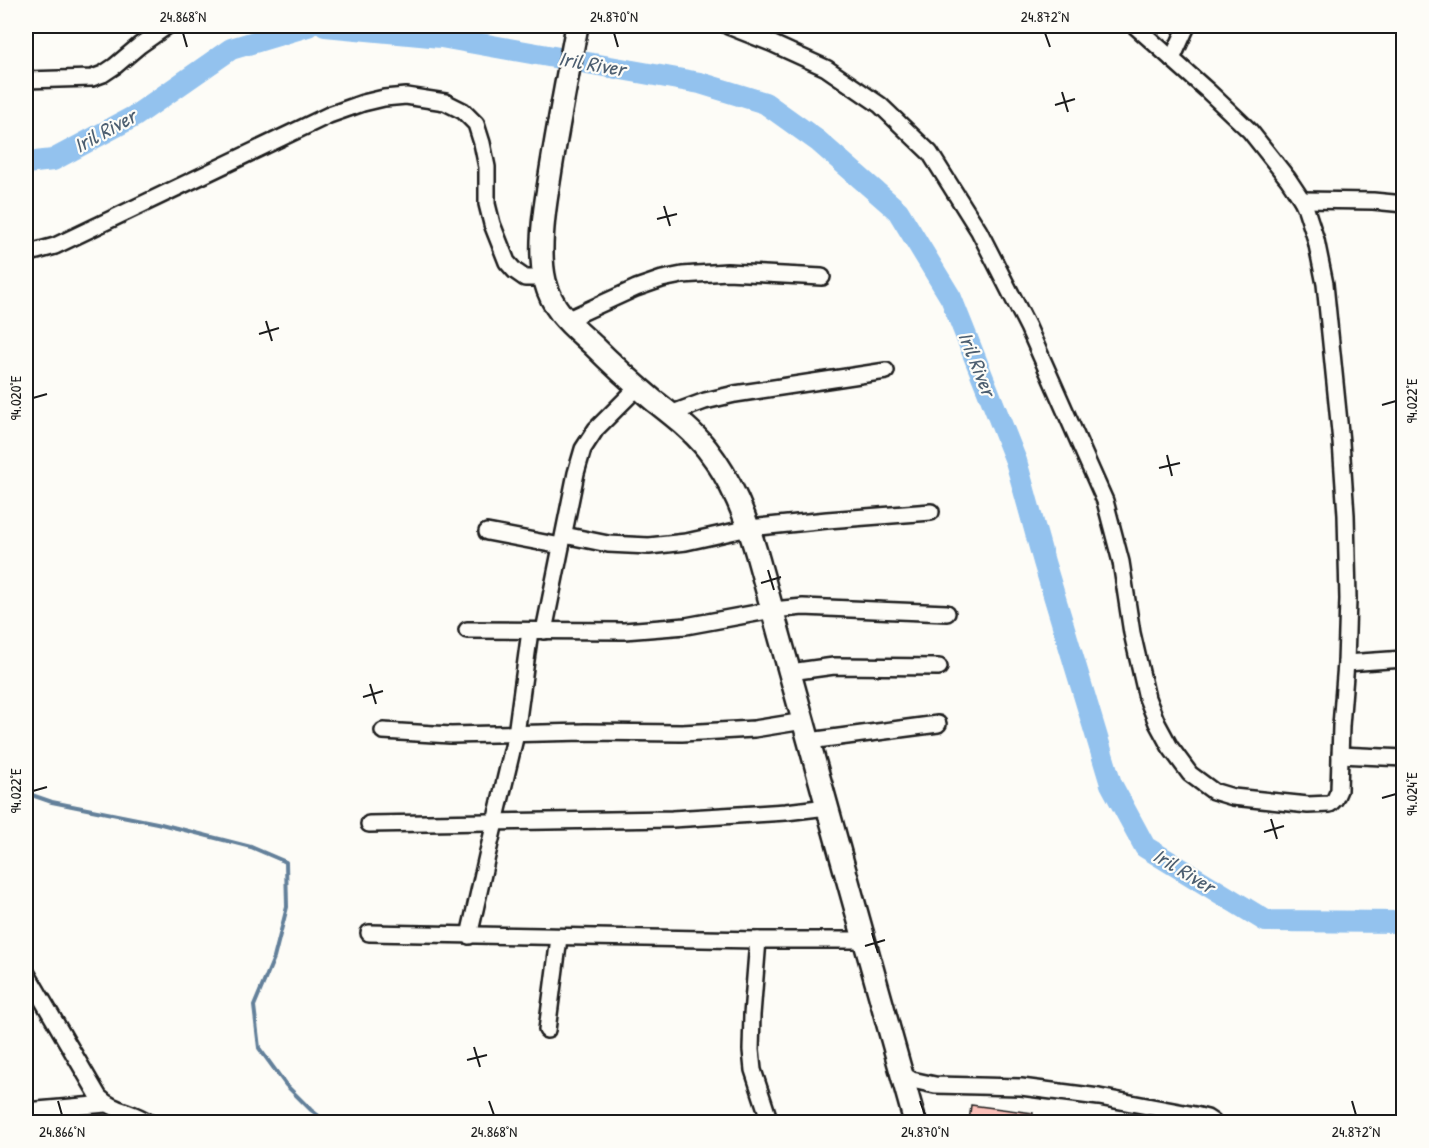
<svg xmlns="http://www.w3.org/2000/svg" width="1429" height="1148" font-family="'Patrick Hand',sans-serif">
  <rect width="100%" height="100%" fill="#fdfcf7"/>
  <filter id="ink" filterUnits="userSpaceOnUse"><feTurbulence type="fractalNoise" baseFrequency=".0167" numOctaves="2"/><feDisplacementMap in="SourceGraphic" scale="12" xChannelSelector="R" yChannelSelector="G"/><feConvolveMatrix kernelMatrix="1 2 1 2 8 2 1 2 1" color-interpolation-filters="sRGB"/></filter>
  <g filter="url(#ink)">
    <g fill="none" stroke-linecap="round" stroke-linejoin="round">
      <g stroke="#63809a" stroke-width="4">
        <path d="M26,793L52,802L157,823L251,847L286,862L287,907L274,958L254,1006L259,1048L286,1085L311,1110L327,1122"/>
        <path d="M641,1122H649"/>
      </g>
      <g stroke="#93c2ee" stroke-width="22">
        <path d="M325,26L441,37L700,83L765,103L818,141L898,211L951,298L1016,461L1044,562L1111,784L1145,847L1266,921L1404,922"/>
        <path d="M26,163L53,160L135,116L231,49L308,26"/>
      </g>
    </g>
    <path fill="#fcc0b9" stroke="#1c1c1c" stroke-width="1.5" d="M971,1105L1033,1113L1032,1122H969Z"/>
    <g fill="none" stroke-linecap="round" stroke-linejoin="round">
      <defs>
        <g id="minor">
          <path d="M728,26L771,43L826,68L880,105L930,153L979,231L1028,327L1105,501L1121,562L1132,633L1147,698L1157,723L1170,747L1190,774L1213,791L1233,797L1308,805L1330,804L1335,799L1339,790L1341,726L1346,663L1348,599L1346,515L1341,442L1325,284L1316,240L1306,209L1302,200L1288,179L1250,131L1208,91L1135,26"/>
          <path d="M1172,59L1187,26"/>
          <path d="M26,80L92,78L103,74L115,66L140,45L167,26"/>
          <path d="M1302,200L1373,201L1404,204"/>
          <path d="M26,254L55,246L329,115L363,103L384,98L406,96L445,102L463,111L476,124L482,143L487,167V204L492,224L507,262L515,271L525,278H544"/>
          <path d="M566,320L636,288L662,279L682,275L727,272L822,277"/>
          <path d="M670,414L705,401L735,394L886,371"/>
          <path d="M487,532L561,546"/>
          <path d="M564,535L608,544L649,546L686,542L749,528L827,520L931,512"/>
          <path d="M467,630L624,631L686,626L773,610L803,607L947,613"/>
          <path d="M544,631L576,473L583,449L596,429L638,387"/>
          <path d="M1346,663L1404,659"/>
          <path d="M790,672L834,666L939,667"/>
          <path d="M383,731L451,735L585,732L682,733L754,729L804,721"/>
          <path d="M809,741L938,724"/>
          <path d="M1340,755L1404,758"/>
          <path d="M369,824L672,819L786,812L827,807"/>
          <path d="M369,933L758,940H864"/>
          <path d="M469,936L487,856L516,734L530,631"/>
          <path d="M758,940L752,1015L751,1050L753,1070L770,1122"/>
          <path d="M26,972L99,1097C113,1111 132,1111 148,1122"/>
          <path d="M547,1030L559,938"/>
          <path d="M901,1073L912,1080L935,1085L1021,1087L1099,1097L1195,1115L1207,1118L1213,1122"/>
          <path d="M26,1111L106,1104"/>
        </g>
        <path id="highway" d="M577,26C567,78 557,129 549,182C544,211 538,252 545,281C553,312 571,325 593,345C612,364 633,383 653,400C672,415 692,430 707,449C732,481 746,517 757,555L915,1122"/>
      </defs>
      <use href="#minor" stroke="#1c1c1c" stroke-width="20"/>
      <use href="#highway" stroke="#1c1c1c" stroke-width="26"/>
      <use href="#minor" stroke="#fdfcf7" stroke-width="15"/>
      <use href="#highway" stroke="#fdfcf7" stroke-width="21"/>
    </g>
  </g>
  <path fill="none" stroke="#1c1c1c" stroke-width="2" d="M183,33L187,47M614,33L618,47M1045,33L1050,47M1062,92L1068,112M1055,105L1075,99M664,206L670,226M657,219L677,214M266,321L272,341M259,334L279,328M33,398L47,394M1382,405L1396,401M1167,455L1172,476M1159,468L1180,463M768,570L774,590M761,583L781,577M370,684L376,704M363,697L383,691M33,791L47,787M1382,798L1396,794M1271,819L1277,839M1264,832L1284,826M872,933L878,953M865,946L885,940M474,1047L480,1067M467,1060L487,1055M58,1101L62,1115M489,1101L494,1115M920,1101L925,1115M1352,1101L1356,1115"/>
  <g text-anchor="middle" stroke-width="4.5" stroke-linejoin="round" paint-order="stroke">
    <g font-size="21" font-style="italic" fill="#4c5e70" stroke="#fdfcf7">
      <text transform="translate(592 64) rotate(10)" y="7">Iril River</text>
      <text transform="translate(105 131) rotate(-29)" y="7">Iril River</text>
      <text transform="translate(977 364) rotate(68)" y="7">Iril River</text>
      <text transform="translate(1184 871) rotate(31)" y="7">Iril River</text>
    </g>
  </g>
  <rect width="1429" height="1148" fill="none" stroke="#fdfcf7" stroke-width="66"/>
  <rect x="33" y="33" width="1363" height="1082" fill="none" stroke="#1c1c1c" stroke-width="2"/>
  <g font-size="15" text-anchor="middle" fill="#1c1c1c">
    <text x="183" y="22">24.868°N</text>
    <text x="614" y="22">24.870°N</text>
    <text x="1045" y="22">24.872°N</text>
    <text transform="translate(16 398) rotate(-90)" y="5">94.020°E</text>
    <text transform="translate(1412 401) rotate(-90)" y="5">94.022°E</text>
    <text transform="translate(16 791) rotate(-90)" y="5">94.022°E</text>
    <text transform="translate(1412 794) rotate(-90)" y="5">94.024°E</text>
    <text x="62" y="1137">24.866°N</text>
    <text x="494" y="1137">24.868°N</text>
    <text x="925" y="1137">24.870°N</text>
    <text x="1356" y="1137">24.872°N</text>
  </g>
</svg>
